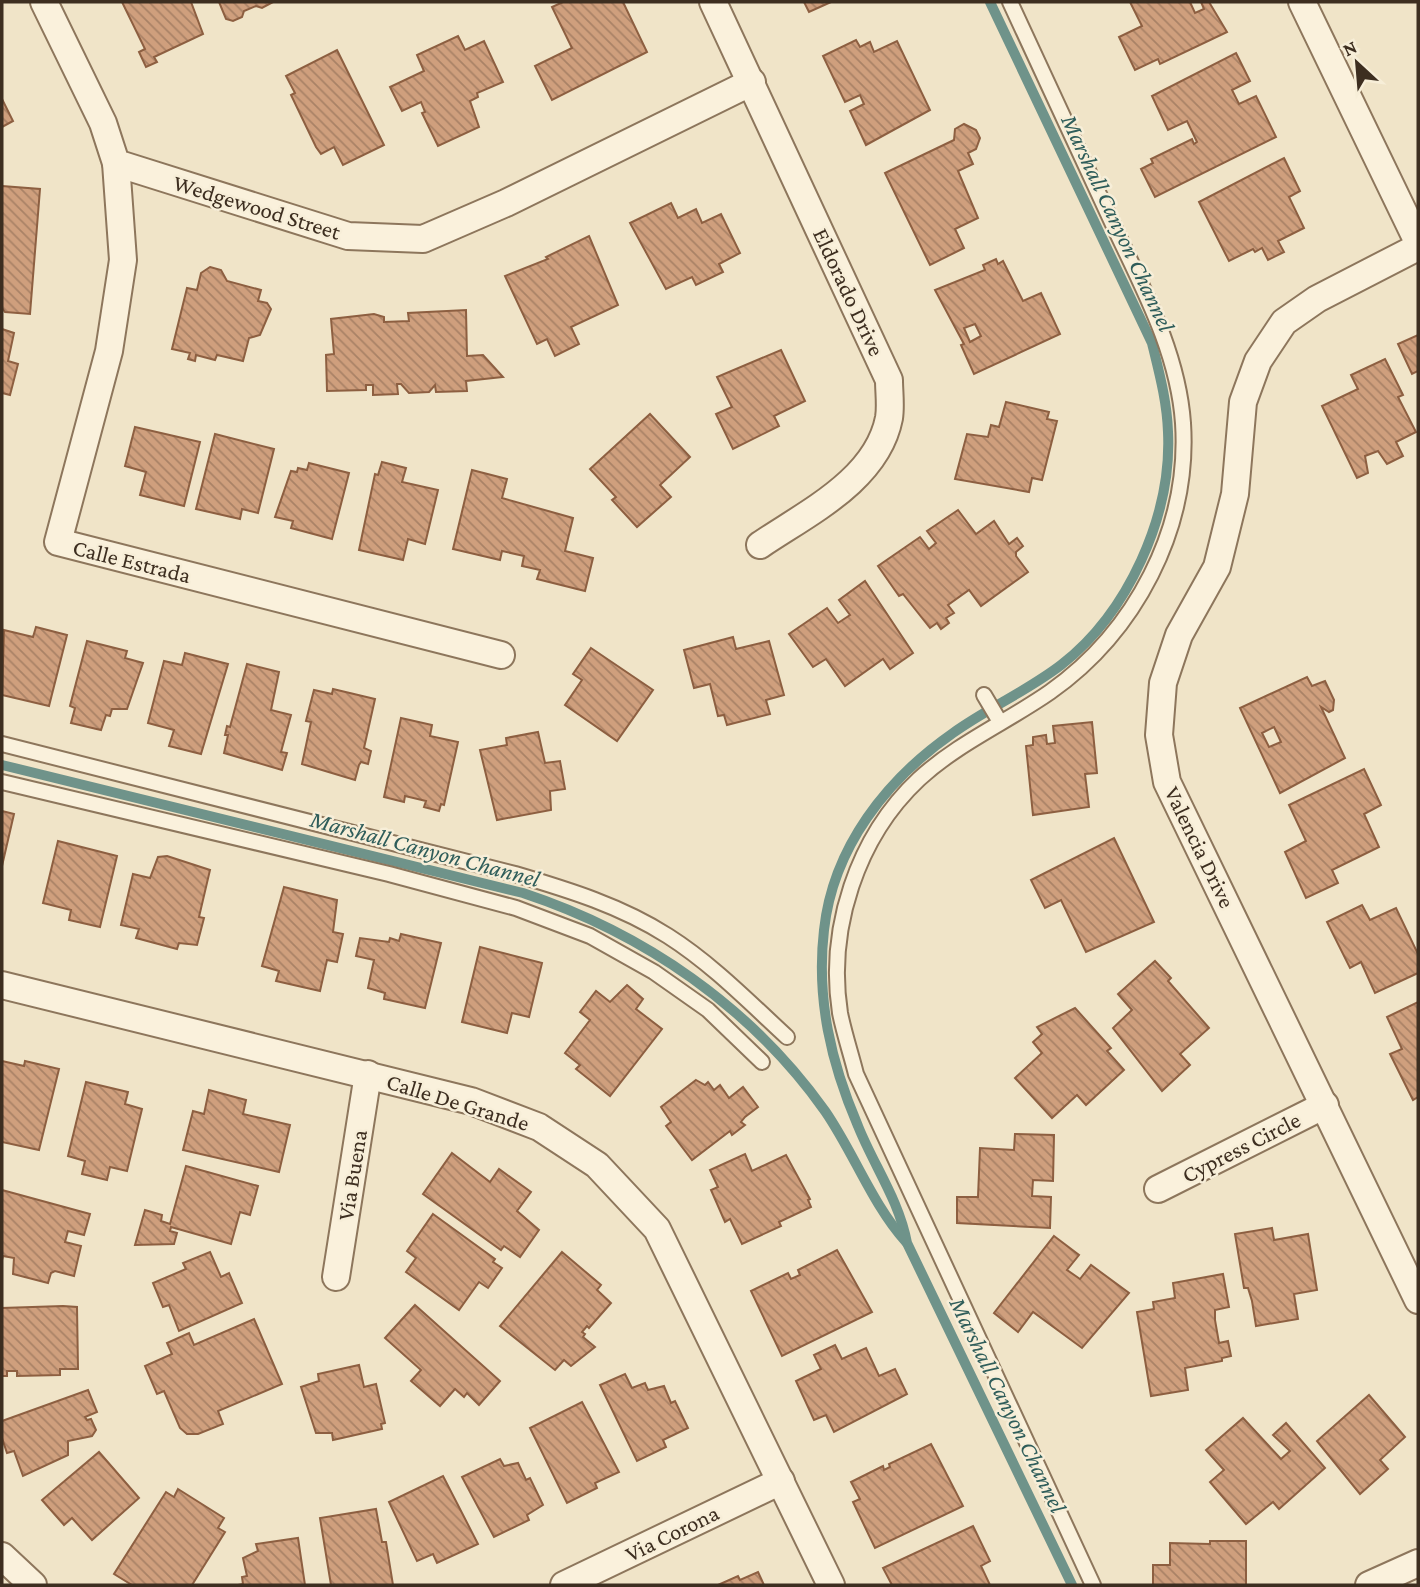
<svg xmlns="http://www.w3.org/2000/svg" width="1420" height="1587" font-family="'Crimson Pro',serif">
  <defs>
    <pattern id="building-back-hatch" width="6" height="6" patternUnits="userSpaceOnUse" patternTransform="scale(1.75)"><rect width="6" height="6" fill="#cf9f7d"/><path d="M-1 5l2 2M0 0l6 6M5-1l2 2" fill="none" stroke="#a98266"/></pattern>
  </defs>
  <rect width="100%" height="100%" fill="#f0e4c8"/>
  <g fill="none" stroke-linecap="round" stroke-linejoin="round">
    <g stroke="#6f938a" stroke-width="10">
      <path d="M990,2L1152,343C1159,372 1167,401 1168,432C1172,516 1128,613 1061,665C1027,691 988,708 953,733C887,779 833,847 824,930C816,999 831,1063 858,1126C874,1166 899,1200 907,1243L1072,1585"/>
      <path d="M2,765L523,893C644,933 751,1007 825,1111C854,1153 872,1204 906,1242"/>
    </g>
  </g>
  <g fill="url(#building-back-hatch)" stroke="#8d5f41" stroke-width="2" fill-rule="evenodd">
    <path d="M122,2H191L203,34L154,57L157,62L146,67L139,52L145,49Z"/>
    <path d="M219,2H273L262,8L256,6L244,11L242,17L233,21L226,19Z"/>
    <path d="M563,2H623L647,52L552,100L535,66L572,48L552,7Z"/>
    <path d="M804,2H831L809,12Z"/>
    <path d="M1130,2H1190L1195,13L1204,9L1201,2H1209L1227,32L1160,64L1158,59L1135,70L1119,37L1142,26Z"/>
    <path d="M458,36L465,50L484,41L503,82L477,93L478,97L470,101L479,127L438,146L422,113L425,112L421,102L402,111L390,87L424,71L417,55Z"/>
    <path d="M856,40L860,47L870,42L874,52L897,41L930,110L866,145L850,111L864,104L860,95L845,102L823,56Z"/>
    <path d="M337,50L384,145L343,165L334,147L321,154L316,147L291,95L295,93L286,76Z"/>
    <path d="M1236,53L1250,81L1232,90L1239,104L1256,96L1276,137L1155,197L1141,169L1153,163L1151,159L1192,139L1194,144L1197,142L1187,121L1168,130L1152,96Z"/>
    <path d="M2,99L13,121L2,127Z"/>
    <path d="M964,124L976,130L980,138L976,149L968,153L973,164L958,171L978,218L955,229L964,248L930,265L885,173L954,140L955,129Z"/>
    <path d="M1284,158L1300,191L1289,197L1304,228L1278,241L1284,252L1268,260L1262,248L1255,252L1253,249L1229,261L1199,202Z"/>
    <path d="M2,186L40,189L30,314L5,312L2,308Z"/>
    <path d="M671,203L678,218L696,209L702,223L721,214L740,253L719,264L723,272L696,285L692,277L666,289L630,223Z"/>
    <path d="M589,236L618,305L571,327L579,344L555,356L547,339L537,344L505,276L548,259L546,257Z"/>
    <path d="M996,259L998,264L1003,261L1023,301L1041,293L1060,334L974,374L961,345L964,344L935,290L985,270L983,265ZM975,324L981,336L970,342L964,328Z"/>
    <path d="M210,267L221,270L227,281L261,290L258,301L267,303L271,309L260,335L249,338L243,361L217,355L215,360L196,355L195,361L188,359L190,353L172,349L187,288L197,290L201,273Z"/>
    <path d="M466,310L467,356L483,355L503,377L466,381L467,391L436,392L435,385L429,392L409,393L401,384H397L398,394L373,395V385H366V390L327,391L326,355L334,354L331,319L374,314L384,317V322L409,321L408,313Z"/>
    <path d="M2,329L14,333L8,361L18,364L10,395L2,393Z"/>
    <path d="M1418,335V371L1412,374L1398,344Z"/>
    <path d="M781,350L805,401L774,416L779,426L733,449L716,414L732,407L717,377Z"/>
    <path d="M1385,359L1403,395L1398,397L1416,432L1396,442L1403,456L1387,464L1378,451L1365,456L1368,473L1357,478L1322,406L1358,389L1351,375Z"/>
    <path d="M1006,402L1049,412L1047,419L1057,421L1042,480L1032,478L1029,492L955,479L967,434L988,437L991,425L999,427Z"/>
    <path d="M650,414L690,457L660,485L671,497L637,527L612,500L616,497L590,469Z"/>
    <path d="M135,427L200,442L184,506L140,495L146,472L125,466Z"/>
    <path d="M215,434L274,449L258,513L242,509L240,519L196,509Z"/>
    <path d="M382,462L406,468L402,482L438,490L425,544L408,539L403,560L359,550L375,474L378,475Z"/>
    <path d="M309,463L349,473L332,539L291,528L293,521L275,517L291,471L297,472L298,468L307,470Z"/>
    <path d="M472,470L507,479L502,498L573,518L565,551L593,558L585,591L537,579L540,570L522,566L524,556L502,551L500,560L453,549Z"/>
    <path d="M958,510L976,534L994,521L1009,544L1017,538L1023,546L1016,552V556L1028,572L981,606L969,590L948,605L954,613L946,618L949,623L941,629L937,623L930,628L903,594L899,596L878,566L920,537L929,549L936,543L927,531Z"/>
    <path d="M865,581L913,653L890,669L883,659L845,686L826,659L813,667L789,634L827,608L838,623L850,615L839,600Z"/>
    <path d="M36,627L67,635L49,706L2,695L4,630L33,637Z"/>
    <path d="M733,637L736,649L769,641L784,695L766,700L770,714L727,725L724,715L718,716L710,684L694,688L684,650Z"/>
    <path d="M87,641L127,651L125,658L143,663L127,709H112L110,716L106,715L101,730L71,723L75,708L70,706Z"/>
    <path d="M591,648L653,690L617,741L565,705L582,680L573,674Z"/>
    <path d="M185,653L228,664L201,754L169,746L174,730L148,723L164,661L182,665Z"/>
    <path d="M247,664L279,672L271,710L291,715L281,752L287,753L282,770L224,753L228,735H225L227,726L230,727Z"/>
    <path d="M1307,677L1312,686L1325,681L1334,700L1333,710L1329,712L1321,707L1345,758L1280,793L1240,708ZM1274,727L1281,742L1269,747L1262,733Z"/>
    <path d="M333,689L375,699L364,748L371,751L368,764L361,762L359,765L355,780L302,764L311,722L306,721L314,690L332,694Z"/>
    <path d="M401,718L432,725L430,736L458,742L444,805L441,804L439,811L424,807L426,801L405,796L404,802L384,797Z"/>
    <path d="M1092,722L1097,773L1085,774L1089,807L1033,815L1026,746L1033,745V737L1046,735L1047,744L1055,743L1053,726Z"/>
    <path d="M538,732L545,763L560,761L565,789L550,791L551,810L497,820L480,750L507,745L506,738Z"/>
    <path d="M1364,769L1381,805L1364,814L1379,847L1332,870L1338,883L1306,898L1285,852L1306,841L1289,805Z"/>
    <path d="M2,811L14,814L2,866Z"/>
    <path d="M1114,838L1154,922L1086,952L1061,900L1045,908L1031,880Z"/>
    <path d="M58,841L117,856L100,927L69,920L71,910L43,903Z"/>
    <path d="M167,856L210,870L199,917L204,918L197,945L179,943L177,949L136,938L139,929L121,925L133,874L150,878L158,857Z"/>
    <path d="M284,887L337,900L333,932L343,934L337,962L327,960L320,991L276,981L279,971L262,966Z"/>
    <path d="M1362,905L1370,920L1396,908L1418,954V973L1375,993L1361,962L1350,968L1327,922Z"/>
    <path d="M401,934L441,943L425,1008L384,999L385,993L368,988L374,960L356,956L360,938L389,942L390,938L399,941Z"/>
    <path d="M480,947L542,963L529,1017L512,1013L507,1033L462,1022Z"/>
    <path d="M1155,961L1171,978L1168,981L1209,1028L1180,1054L1190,1065L1162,1091L1113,1028L1132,1010L1118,994Z"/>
    <path d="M627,985L643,999L636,1009L662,1029L610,1096L576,1069L580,1065L565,1053L590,1020L580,1012L596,991L610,1002Z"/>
    <path d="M1418,1002V1097L1413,1100L1390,1054L1402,1049L1387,1017Z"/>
    <path d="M1075,1008L1111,1048L1107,1051L1124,1070L1086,1105L1077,1095L1052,1118L1015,1078L1042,1053L1033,1042L1042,1034L1037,1027Z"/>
    <path d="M2,1061L24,1066L25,1061L59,1069L39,1150L2,1142Z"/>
    <path d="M696,1080L705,1085L708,1082L714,1090L720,1085L729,1098L743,1087L758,1107L745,1117L741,1122L745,1125L732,1135L730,1131L692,1160L666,1126L671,1122L661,1107Z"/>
    <path d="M86,1082L128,1092L125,1104L142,1109L127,1171L110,1167L107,1180L82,1174L85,1161L68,1156Z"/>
    <path d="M209,1090L246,1100L243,1114L290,1125L279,1172L183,1150L193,1111L204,1114Z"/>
    <path d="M1015,1134L1054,1135L1053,1181L1033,1180L1032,1196L1051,1197L1050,1228L957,1223V1197H978L980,1148L1014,1150Z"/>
    <path d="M452,1153L490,1182L499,1169L531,1192L517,1211L539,1230L520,1257L504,1246L501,1250L423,1194Z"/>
    <path d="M745,1154L752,1171L786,1155L810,1199L808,1200L811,1207L779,1222L781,1226L742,1244L730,1219L725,1222L711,1190L718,1187L710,1170Z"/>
    <path d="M186,1166L258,1186L250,1215L240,1212L231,1244L171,1227L170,1231L177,1233L174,1244L135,1245L145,1210L162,1215L161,1221L170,1224Z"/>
    <path d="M2,1190L90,1214L84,1235L68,1231L65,1242L81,1246L74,1276L55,1271L51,1273L48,1283L13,1274L14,1258L3,1256L2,1260Z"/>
    <path d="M433,1214L495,1259L493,1262L502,1268L488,1288L479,1282L459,1310L406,1272L416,1258L407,1251Z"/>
    <path d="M1272,1228L1274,1240L1308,1234L1317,1290L1294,1294L1298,1319L1256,1326L1252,1301L1248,1288H1244L1235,1234Z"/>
    <path d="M1054,1236L1079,1255L1067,1270L1080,1279L1091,1265L1129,1293L1082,1348L1033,1312L1018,1332L994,1313Z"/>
    <path d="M837,1250L872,1312L782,1356L751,1291L788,1273L791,1279L800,1275L798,1270Z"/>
    <path d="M210,1252L221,1277L229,1273L242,1303L179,1331L169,1305L163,1307L153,1283L186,1269L183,1263Z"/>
    <path d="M562,1252L601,1285L597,1290L611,1303L589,1328L587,1326L582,1332L585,1334L583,1337L595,1347L571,1366L564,1360L555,1370L500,1326Z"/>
    <path d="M1223,1274L1229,1307L1215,1310V1320L1219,1343L1228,1341L1231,1356L1222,1358V1361L1185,1368L1188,1390L1151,1396L1137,1312L1154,1309L1153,1302L1175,1298L1173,1283Z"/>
    <path d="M415,1305L500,1381L479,1405L467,1393L464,1397L455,1389L440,1406L411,1381L421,1370L385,1338Z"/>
    <path d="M63,1306L77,1307L78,1369H60V1375L17,1376V1371H7V1376H2V1308Z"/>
    <path d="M254,1319L282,1384L218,1411L223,1424L198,1434H187L180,1428L164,1391L157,1394L145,1366L172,1354L167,1343L189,1333L194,1345Z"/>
    <path d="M835,1345L842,1359L866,1348L879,1376L895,1369L907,1394L834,1432L826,1415L814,1420L796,1381L821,1369L814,1355Z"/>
    <path d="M359,1365L364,1387L376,1384L385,1423L381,1424L382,1429L333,1440L332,1433H316L301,1387L319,1381L318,1374Z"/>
    <path d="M625,1374L632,1388L645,1383L648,1390L664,1386L671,1403L675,1401L688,1428L663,1440L666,1447L637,1461L600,1385Z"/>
    <path d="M88,1390L97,1412L85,1417L87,1420L91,1419L96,1430L92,1436L68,1441V1455L23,1476L14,1451L7,1453L2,1438V1421Z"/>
    <path d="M1369,1395L1405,1437L1380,1460L1388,1469L1360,1494L1317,1441Z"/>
    <path d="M582,1402L619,1472L595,1483L597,1488L567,1503L530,1428Z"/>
    <path d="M1243,1418L1281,1459L1290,1451L1273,1435L1286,1423L1325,1468L1279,1509L1273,1502L1246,1524L1210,1482L1224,1470L1206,1450Z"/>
    <path d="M931,1444L963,1506L875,1548L853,1502L860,1499L851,1482L883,1466L884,1470L890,1467L889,1464Z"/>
    <path d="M99,1452L139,1498L92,1540L72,1518L64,1525L42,1500Z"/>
    <path d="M500,1459L504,1466L518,1463L526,1480L530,1478L543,1505L527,1515L529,1520L494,1537L462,1477Z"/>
    <path d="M443,1476L478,1544L437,1563L433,1554L417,1561L389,1502Z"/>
    <path d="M178,1489L224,1518L218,1528L225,1532L192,1585H132L114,1574L166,1492L174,1497Z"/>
    <path d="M376,1509L382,1542H386L393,1585H331L320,1518Z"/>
    <path d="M973,1526L990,1561L981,1566L990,1585H892L883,1568Z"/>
    <path d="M298,1538L305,1585H238L243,1584L242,1577L247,1576L243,1558L258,1551L256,1544Z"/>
    <path d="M1210,1541H1246V1585H1153V1565H1170V1543L1210,1544Z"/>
    <path d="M758,1572L764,1585H718L738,1576L740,1580Z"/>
  </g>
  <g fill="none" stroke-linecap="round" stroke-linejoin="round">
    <defs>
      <g id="service">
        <path d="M1010,2C1044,74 1077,146 1110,218C1140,283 1178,350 1183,423C1190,529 1135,632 1050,692C1007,722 958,743 919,779C857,837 827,929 840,1013C844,1033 851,1054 856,1074L1093,1585"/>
        <path d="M984,695L1000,722"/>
        <path d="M2,744L515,874C569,890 621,906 668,936C712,964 749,1002 787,1037"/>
        <path d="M2,782L389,874L516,908L590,936L654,972L708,1010L762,1062"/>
      </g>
      <g id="minor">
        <path d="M44,2L103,123L116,163L348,236L423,239L506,203L752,82"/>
        <path d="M713,2L889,380C889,392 891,406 889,418C877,480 807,513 760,545"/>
        <path d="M1302,2L1418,242"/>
        <path d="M116,163L123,260L109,351L58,542L501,655"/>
        <path d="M1418,247L1317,299L1284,322L1258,361L1243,402L1235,494L1217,567L1179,635L1163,683L1159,735L1167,782L1418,1300"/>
        <path d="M2,985L471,1101L539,1127L597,1165L657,1229L831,1585"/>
        <path d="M1158,1189L1325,1105"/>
        <path d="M336,1277L368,1074"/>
        <path d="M2,1556L33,1585"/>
        <path d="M564,1585L781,1481"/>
        <path d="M1369,1585L1418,1563"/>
      </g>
    </defs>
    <use href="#service" stroke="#8d765c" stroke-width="18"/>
    <use href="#minor" stroke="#8d765c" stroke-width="30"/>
    <use href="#service" stroke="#faf1dc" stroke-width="14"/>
    <use href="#minor" stroke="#faf1dc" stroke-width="26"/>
  </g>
  <g text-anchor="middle" stroke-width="5" stroke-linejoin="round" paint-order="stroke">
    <g font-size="23" fill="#3d2e20" stroke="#f7eed8">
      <text transform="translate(257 207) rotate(17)" y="8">Wedgewood Street</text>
      <text transform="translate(849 292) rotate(65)" y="8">Eldorado Drive</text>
      <text transform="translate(132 561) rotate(14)" y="8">Calle Estrada</text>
      <text transform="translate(1200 847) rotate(64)" y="8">Valencia Drive</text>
      <text transform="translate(458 1102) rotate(17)" y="8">Calle De Grande</text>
      <text transform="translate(1241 1147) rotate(-27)" y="8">Cypress Circle</text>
      <text transform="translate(352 1175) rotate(-81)" y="8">Via Buena</text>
      <text transform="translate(672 1533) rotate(-26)" y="8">Via Corona</text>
    </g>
    <g font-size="24" font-style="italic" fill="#2f5d5a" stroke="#f7eed8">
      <text transform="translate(1118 223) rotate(65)" y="8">Marshall Canyon Channel</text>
      <text transform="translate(425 849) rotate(15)" y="8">Marshall Canyon Channel</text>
      <text transform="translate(1008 1405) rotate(64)" y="8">Marshall Canyon Channel</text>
    </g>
  </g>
  <rect width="1420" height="1587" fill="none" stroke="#3d2e20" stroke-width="7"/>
  <g transform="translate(1357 63) rotate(334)" stroke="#f7eed8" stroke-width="5" paint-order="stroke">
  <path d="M0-5L12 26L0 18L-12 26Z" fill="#3d2e20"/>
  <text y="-10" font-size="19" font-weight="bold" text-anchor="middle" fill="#3d2e20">N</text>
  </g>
</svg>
